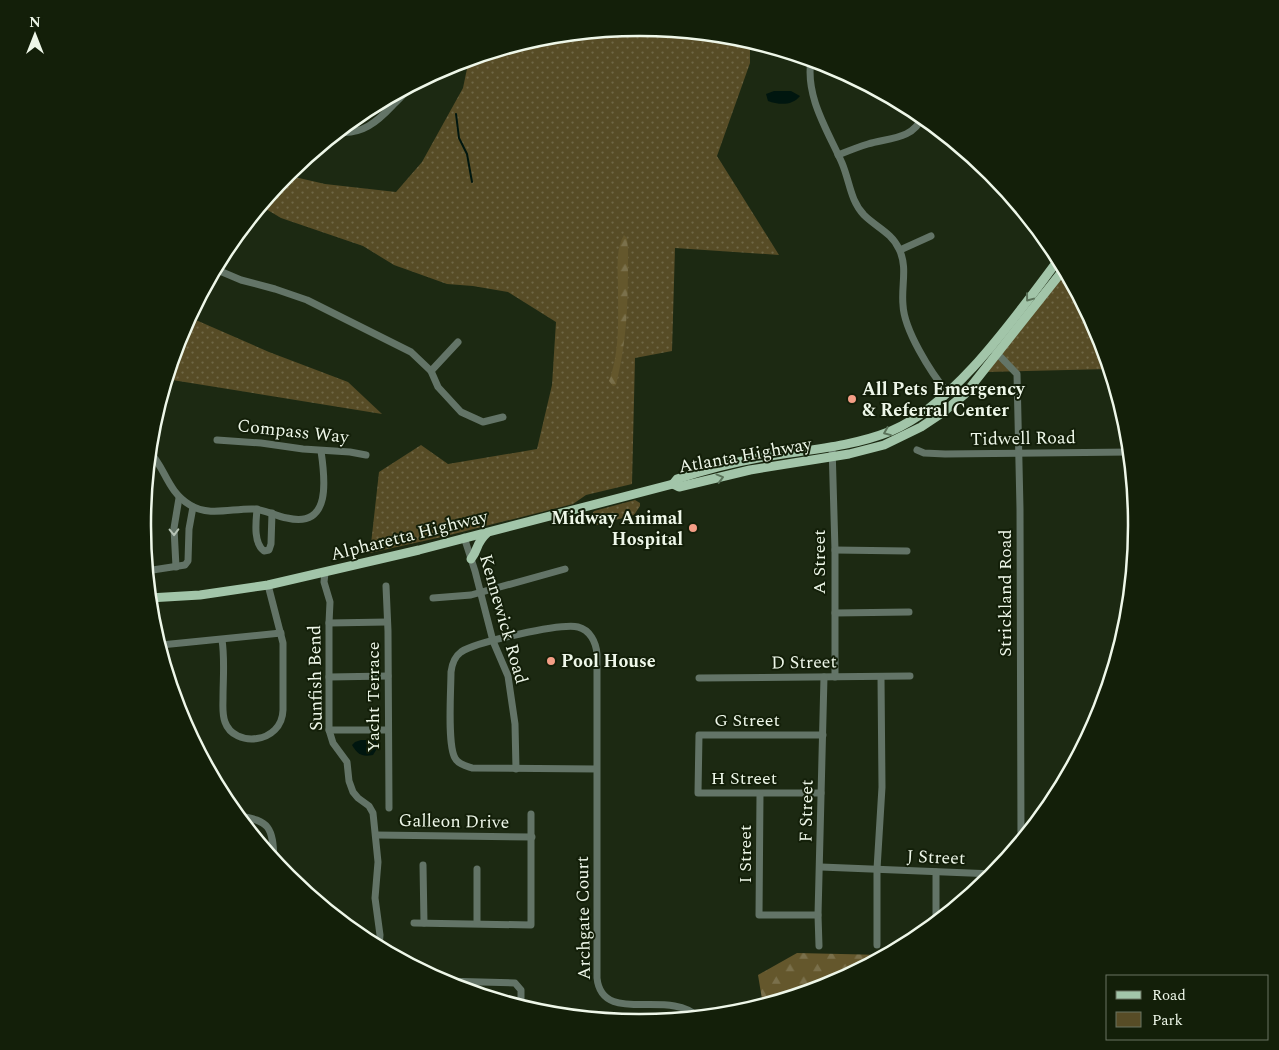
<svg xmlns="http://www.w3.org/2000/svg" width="1279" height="1050" font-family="Spectral,serif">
  <defs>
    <pattern id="green-dots" width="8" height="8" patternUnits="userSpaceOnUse" patternTransform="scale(1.25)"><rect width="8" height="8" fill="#574c26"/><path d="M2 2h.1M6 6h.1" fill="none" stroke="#6f6746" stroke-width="1.8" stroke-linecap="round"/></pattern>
    <pattern id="forest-firs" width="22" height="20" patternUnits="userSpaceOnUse" patternTransform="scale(1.25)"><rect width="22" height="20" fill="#64572c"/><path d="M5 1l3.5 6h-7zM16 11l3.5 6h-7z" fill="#7a704b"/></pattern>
  </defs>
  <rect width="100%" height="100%" fill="#1c2912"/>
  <g fill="url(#green-dots)">
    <path d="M640,28L737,37L750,41V63L717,156L779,255L675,248L672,351L635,358L632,484L586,495L573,504L446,536L370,553L379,472L421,445L448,464L537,449L552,385L556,322L508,292L473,286L447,284L394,265L363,246L281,218L261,206L286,175L325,184L396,192L422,162L463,88L469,59L543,37Z"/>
    <path d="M1066,272L1099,335L1110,369L987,372Z"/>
    <path d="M189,317L269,352L348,382L382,414L166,379L180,334Z"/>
    <path d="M635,500L640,503V506L634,515L597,525L592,520L591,516L594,511Z"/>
  </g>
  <g fill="url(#forest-firs)">
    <path d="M624,235L627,238L628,250C628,298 628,337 616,385L613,386L609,381C620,352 618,319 618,289C618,272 615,250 624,235Z"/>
    <path d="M797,953L885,955L830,985L763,1005L758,975Z"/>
  </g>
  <g fill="#00160f">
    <path d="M774,91H791L800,96C792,106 779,105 768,101L766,94Z"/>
    <path d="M361,740H376L378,747L373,755C362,757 358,755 352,745L355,742Z"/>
  </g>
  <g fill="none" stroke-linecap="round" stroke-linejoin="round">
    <path stroke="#00160f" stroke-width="2" d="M456,114L459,138L467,154L472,182"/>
    <g stroke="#637467" stroke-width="7">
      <path d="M811,60C805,97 828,131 842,163C850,182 850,200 864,215C876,227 892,233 899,249C908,267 901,286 903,305C904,330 931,373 947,392"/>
      <path d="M338,132C362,135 377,122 393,105C399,99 405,94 409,87"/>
      <path d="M838,155C848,151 858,147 868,144C888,138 914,139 922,117"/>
      <path d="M900,250L931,236"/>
      <path d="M215,269L241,280L275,289L307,300L411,352L431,371L438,387L461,412L483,422L503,417"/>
      <path d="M994,350L1017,374L1020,509L1021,841"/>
      <path d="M431,371L458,342"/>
      <path d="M217,440L261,443L303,449L350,452L366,455"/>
      <path d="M832,446L835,550V677"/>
      <path d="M917,450L924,453L945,454L1130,452"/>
      <path d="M149,451C166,469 167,491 190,505C209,517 233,508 254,509C266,510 275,516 287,518C332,529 325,478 321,451"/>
      <path d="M257,509C256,521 253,543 264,551L269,550L271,544L272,513"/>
      <path d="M464,537L475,571L493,641L508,676L515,724L516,769"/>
      <path d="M835,550L907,551"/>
      <path d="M176,567L174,528L179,498"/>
      <path d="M146,571L185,565L188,561L189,529L193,507"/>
      <path d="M325,573L324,582L330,602L329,623V730L333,743L347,762L349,781L353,792L358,798L369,806L373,813L378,862L375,898L380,935L379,947"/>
      <path d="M386,586L388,631L389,808"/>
      <path d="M433,598L471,595L565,569"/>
      <path d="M835,613L909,612"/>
      <path d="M329,623L387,622"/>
      <path d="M222,640C225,659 223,679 223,698C223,706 222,714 225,722C234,748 282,744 283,710V643L268,585"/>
      <path d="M161,645L281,633"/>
      <path d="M329,677L388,676"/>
      <path d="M699,678L910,676"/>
      <path d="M329,730H388"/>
      <path d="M597,769L472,768C466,766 458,764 455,758C447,744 451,690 451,672C452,664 454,657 461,652C476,642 561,623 578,627C590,630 596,642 597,654V978C602,1026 669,988 698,1017"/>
      <path d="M821,793H698L699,735H823"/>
      <path d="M760,794L759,915H818"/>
      <path d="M238,816C270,820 273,828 274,860"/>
      <path d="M376,835L532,837"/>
      <path d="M423,865L424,923"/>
      <path d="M821,867L994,874"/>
      <path d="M936,872V922"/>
      <path d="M414,923L531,925V814"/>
      <path d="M477,923V869"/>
      <path d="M877,945V869L882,787L881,677"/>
      <path d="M819,946L818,915L824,677"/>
      <path d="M443,981L515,983L521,990V1006"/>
    </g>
    <g stroke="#a2c5a9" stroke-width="9">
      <path d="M673,484L679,487L750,470L849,454L884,445L921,427L942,413L965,394L1064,269"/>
      <path d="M673,484L677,479C704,470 730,463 758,458C802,450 849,448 891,431C956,404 1017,314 1059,259"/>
      <path d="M471,559C479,549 475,544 487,533"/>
      <path d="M149,598L200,595L268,585L419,550L673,484"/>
    </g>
  </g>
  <defs><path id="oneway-chevron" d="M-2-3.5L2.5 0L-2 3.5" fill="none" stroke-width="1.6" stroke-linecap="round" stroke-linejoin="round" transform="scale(1.25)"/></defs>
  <g stroke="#5a7259">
    <use href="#oneway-chevron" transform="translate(1029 298) rotate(127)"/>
    <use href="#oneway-chevron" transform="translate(887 432) rotate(158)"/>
    <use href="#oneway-chevron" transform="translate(720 478) rotate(-15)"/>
  </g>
  <use stroke="#b6c3b5" href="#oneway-chevron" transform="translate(174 532) rotate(89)"/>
  <g fill="#f49e86" stroke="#131f09" stroke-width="2">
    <circle cx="852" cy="399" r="5"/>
    <circle cx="693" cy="528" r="5"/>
    <circle cx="551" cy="661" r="5"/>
  </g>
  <g text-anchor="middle" stroke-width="4" stroke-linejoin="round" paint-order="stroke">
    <g font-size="18" font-weight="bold" fill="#eef7e9" stroke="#131f09" text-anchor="start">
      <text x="862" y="395">All Pets Emergency<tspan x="862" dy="21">&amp; Referral Center</tspan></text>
      <text x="683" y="524" text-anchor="end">Midway Animal<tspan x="683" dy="21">Hospital</tspan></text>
      <text x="561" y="667">Pool House</text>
    </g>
    <g font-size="18" fill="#eef7e9" stroke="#131f09">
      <text transform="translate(293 431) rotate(6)" y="6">Compass Way</text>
      <text transform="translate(1023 438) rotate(-1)" y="6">Tidwell Road</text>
      <text transform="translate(745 455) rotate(-10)" y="6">Atlanta Highway</text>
      <text transform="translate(409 535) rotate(-14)" y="6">Alpharetta Highway</text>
      <text transform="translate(819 562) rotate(-90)" y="6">A Street</text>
      <text transform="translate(1005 593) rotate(-90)" y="6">Strickland Road</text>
      <text transform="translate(504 619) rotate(74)" y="6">Kennewick Road</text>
      <text transform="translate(804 662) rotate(-1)" y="6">D Street</text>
      <text transform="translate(315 678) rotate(-91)" y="6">Sunfish Bend</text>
      <text transform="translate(373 697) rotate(-90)" y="6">Yacht Terrace</text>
      <text x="747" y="726">G Street</text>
      <text x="744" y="784">H Street</text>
      <text transform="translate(806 811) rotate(-89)" y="6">F Street</text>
      <text transform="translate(454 821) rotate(1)" y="6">Galleon Drive</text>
      <text transform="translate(745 854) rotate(-90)" y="6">I Street</text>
      <text transform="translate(936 857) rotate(2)" y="6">J Street</text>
      <text transform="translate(583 918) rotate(-91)" y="6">Archgate Court</text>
    </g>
  </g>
  <path d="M0 0H1279V1050H0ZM639 36H640A488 488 0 0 1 1128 524V526A488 488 0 0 1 640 1014H639A488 488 0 0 1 151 526V524A488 488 0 0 1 639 36Z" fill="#131f09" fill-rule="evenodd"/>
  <path fill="none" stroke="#eef7e9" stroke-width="2.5" d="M639 36H640A488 488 0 0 1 1128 524V526A488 488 0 0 1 640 1014H639A488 488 0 0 1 151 526V524A488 488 0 0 1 639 36Z"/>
  <rect x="1106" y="975" width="162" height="65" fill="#131f09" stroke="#6b7563"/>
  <rect x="1116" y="991" width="25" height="8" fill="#a2c5a9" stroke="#6b7563"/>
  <text x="1152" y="1000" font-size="15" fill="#eef7e9">Road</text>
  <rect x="1116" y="1012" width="25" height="15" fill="#574c26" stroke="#6b7563"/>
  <text x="1152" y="1025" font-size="15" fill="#eef7e9">Park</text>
  <g transform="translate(35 35)" stroke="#131f09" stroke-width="4" paint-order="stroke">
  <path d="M0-4L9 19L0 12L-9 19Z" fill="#eef7e9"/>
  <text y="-8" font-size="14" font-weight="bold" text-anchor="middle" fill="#eef7e9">N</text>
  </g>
</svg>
